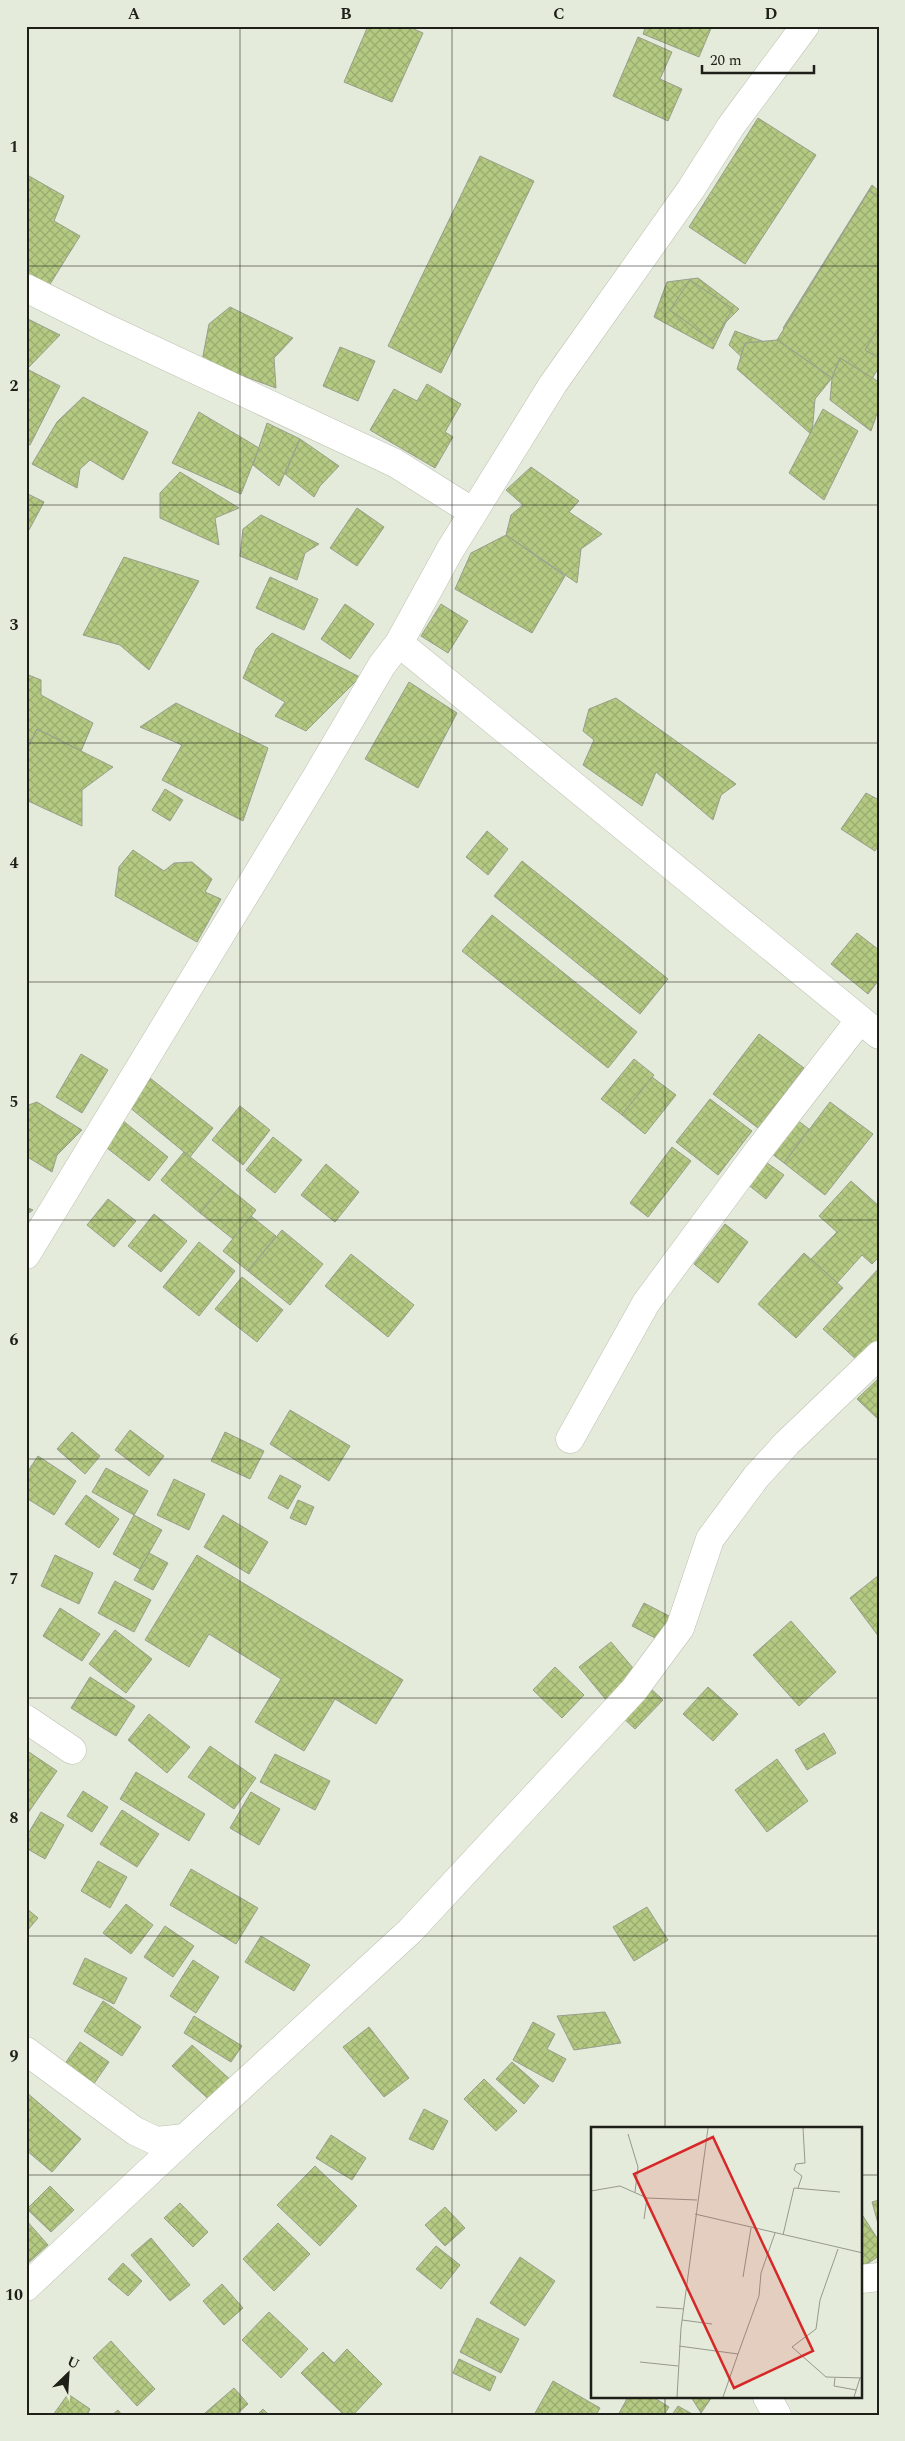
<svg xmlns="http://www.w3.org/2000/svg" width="905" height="2441" font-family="Spectral,serif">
  <defs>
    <pattern id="building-cross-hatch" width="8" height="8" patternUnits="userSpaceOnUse" patternTransform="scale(1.25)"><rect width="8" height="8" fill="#b4c981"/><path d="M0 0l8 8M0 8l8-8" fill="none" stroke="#9aac6f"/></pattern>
  </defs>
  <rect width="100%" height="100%" fill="#e5ebda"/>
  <g fill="url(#building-cross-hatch)" stroke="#989e8e">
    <path d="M368,26H407L423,33L392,102L344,82Z"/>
    <path d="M646,26H712L699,57L643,34Z"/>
    <path d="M638,37L672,52L660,79L682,89L668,121L613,96Z"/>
    <path d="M758,118L816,155L745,264L689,227Z"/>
    <path d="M480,156L534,181L441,373L388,346Z"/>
    <path d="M29,176L64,196L54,221L80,236L47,289L26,273V179Z"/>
    <path d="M872,185L879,191V302L840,367L783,328Z"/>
    <path d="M869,191L879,197V367L872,379L840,358L832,378L777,340Z"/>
    <path d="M698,278L739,309L726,322L713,349L654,317L667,282Z"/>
    <path d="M690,280L733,309L713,341L670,310Z"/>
    <path d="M230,307L293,338L274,358L276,388L202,361L209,324Z"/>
    <path d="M26,318L60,335L27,369L60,386L30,445L26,443Z"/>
    <path d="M879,327V358L865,350Z"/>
    <path d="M735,331L789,351L826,377L809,399L775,370L766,380L729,345Z"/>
    <path d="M777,340L832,378L815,399L812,435L737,369L745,343Z"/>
    <path d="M340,347L375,361L358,401L323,386Z"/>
    <path d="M840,358L879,382V408L871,431L830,400L832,378Z"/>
    <path d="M427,384L461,404L445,432L453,437L435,468L370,430L394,389L417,401Z"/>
    <path d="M83,397L148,432L123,480L90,460L80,469L77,488L32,464L57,422Z"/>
    <path d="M823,409L858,431L824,500L789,473Z"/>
    <path d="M199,412L259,448L241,494L172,463Z"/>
    <path d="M267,423L300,439L279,486L253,465Z"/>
    <path d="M300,439L339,466L320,486L314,497L285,474Z"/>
    <path d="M531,467L579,501L569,512L602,534L581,549L577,583L506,535L511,515L523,505L506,490Z"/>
    <path d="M180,472L239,508L215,518L219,545L160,518V493Z"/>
    <path d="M26,493L44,502L29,530L26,529Z"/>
    <path d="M357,508L384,527L357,566L330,548Z"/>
    <path d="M261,515L319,544L305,553L297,580L240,556L243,529Z"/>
    <path d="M506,535L565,576L532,633L455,589L471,553Z"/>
    <path d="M124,557L199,581L149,670L120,645L83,635Z"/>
    <path d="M270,577L318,599L304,630L256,608Z"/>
    <path d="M345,604L374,624L350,659L321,639Z"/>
    <path d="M441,604L468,621L448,653L421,636Z"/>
    <path d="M272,633L360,677L306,731L275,716L285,702L243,678L256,649Z"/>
    <path d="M26,674L41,680V695L93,723L81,751L37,729L26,752Z"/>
    <path d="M409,682L457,713L418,788L365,759Z"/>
    <path d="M616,698L736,784L721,795L713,820L656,772L642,806L583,765L594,740L583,731L589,709Z"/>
    <path d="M176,703L268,748L243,821L162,780L182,745L140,727Z"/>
    <path d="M37,729L113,767L82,790V826L26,800V752Z"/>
    <path d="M165,789L183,800L170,821L152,810Z"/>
    <path d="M866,793L879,800V844L875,851L841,829Z"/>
    <path d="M487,831L508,849L488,875L466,857Z"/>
    <path d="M133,850L164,871L174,863L192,862L212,879L205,892L221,899L197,942L115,896L119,867Z"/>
    <path d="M522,861L668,979L640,1014L494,896Z"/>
    <path d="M492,915L637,1032L608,1068L462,951Z"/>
    <path d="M857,933L879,950V980L868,994L831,964Z"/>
    <path d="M759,1034L804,1068L758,1128L713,1094Z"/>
    <path d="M81,1054L108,1070L82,1113L56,1097Z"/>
    <path d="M634,1059L654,1075L622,1115L601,1099Z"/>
    <path d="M652,1077L676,1095L645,1134L622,1115Z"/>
    <path d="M150,1078L213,1128L190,1157L128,1106Z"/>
    <path d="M710,1099L752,1131L718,1175L676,1142Z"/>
    <path d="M37,1102L82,1130L57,1155L52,1172L26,1156V1106Z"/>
    <path d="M830,1102L873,1134L825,1195L784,1163Z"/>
    <path d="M240,1106L270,1130L243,1165L212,1140Z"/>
    <path d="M122,1120L168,1157L149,1181L102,1144Z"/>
    <path d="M797,1120L809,1129L784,1163L771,1153Z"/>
    <path d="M273,1137L302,1160L275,1193L246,1170Z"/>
    <path d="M672,1147L691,1161L648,1217L630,1203Z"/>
    <path d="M184,1152L224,1184L200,1213L161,1180Z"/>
    <path d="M763,1160L784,1175L766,1199L746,1183Z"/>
    <path d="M326,1164L359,1192L335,1222L301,1195Z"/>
    <path d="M851,1181L879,1206V1257L872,1264L862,1255L837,1283L811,1259L837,1232L819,1216Z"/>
    <path d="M224,1184L256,1210L233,1239L200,1213Z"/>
    <path d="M108,1199L136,1221L114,1247L87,1225Z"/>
    <path d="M26,1207L33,1210L26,1215Z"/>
    <path d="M154,1214L187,1241L161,1272L128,1246Z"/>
    <path d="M251,1216L276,1236L248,1271L223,1251Z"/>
    <path d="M725,1224L748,1242L718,1283L694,1264Z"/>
    <path d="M282,1230L323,1264L290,1305L248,1271Z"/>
    <path d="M199,1242L235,1271L199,1316L163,1287Z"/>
    <path d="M804,1253L843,1288L796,1338L758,1304Z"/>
    <path d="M351,1254L414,1305L388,1337L325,1286Z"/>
    <path d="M879,1268V1339L858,1361L823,1329Z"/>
    <path d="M242,1277L283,1310L257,1342L215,1309Z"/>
    <path d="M879,1378V1420L857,1399Z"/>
    <path d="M290,1410L350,1446L329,1481L270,1444Z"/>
    <path d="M130,1430L164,1456L149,1476L115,1450Z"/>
    <path d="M72,1432L100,1456L85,1474L57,1449Z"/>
    <path d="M225,1432L264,1451L250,1479L211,1461Z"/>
    <path d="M38,1456L76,1481L54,1515L26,1498V1474Z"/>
    <path d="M106,1468L148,1491L134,1515L92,1492Z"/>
    <path d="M280,1475L301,1486L288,1509L268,1498Z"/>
    <path d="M174,1479L205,1494L189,1530L157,1515Z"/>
    <path d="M86,1495L119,1519L99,1548L65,1524Z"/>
    <path d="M298,1500L314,1507L306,1525L290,1518Z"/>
    <path d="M134,1515L162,1530L140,1569L113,1554Z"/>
    <path d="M223,1515L268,1542L249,1574L204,1547Z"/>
    <path d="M149,1553L168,1563L153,1590L134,1580Z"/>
    <path d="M55,1555L93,1573L79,1604L41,1586Z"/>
    <path d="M197,1555L403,1680L376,1724L335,1699L304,1751L255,1722L281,1679L209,1634L189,1667L145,1640Z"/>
    <path d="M879,1575V1637L850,1598Z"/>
    <path d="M115,1581L151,1600L134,1632L98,1613Z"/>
    <path d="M644,1603L671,1617L659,1640L632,1626Z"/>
    <path d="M60,1608L100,1634L82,1661L43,1636Z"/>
    <path d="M791,1621L836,1672L799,1706L753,1655Z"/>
    <path d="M115,1630L152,1659L126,1693L89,1664Z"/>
    <path d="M611,1642L639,1675L607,1701L579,1667Z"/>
    <path d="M555,1667L584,1695L562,1718L533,1690Z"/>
    <path d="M90,1677L135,1706L116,1736L71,1708Z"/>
    <path d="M648,1686L663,1700L635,1729L620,1715Z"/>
    <path d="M708,1687L738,1714L713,1741L683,1714Z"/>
    <path d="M149,1714L190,1747L167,1773L128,1740Z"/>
    <path d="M824,1733L836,1753L807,1770L795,1750Z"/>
    <path d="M210,1746L256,1778L234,1809L188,1777Z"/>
    <path d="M26,1750L57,1771L26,1816Z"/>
    <path d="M275,1754L330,1781L315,1810L260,1782Z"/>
    <path d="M777,1759L808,1801L767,1832L735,1790Z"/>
    <path d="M136,1772L205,1814L189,1841L120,1799Z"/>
    <path d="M83,1791L108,1807L92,1832L67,1816Z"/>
    <path d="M251,1792L280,1809L259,1845L230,1828Z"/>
    <path d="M122,1810L159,1834L137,1867L100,1844Z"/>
    <path d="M41,1812L64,1825L45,1859L26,1848V1837Z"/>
    <path d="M98,1861L127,1877L110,1908L81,1891Z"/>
    <path d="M191,1869L258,1908L236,1944L170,1905Z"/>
    <path d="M126,1904L153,1925L131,1954L103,1933Z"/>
    <path d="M647,1907L668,1940L634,1961L613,1927Z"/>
    <path d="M26,1908L38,1918L26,1932Z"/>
    <path d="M165,1926L194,1946L173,1977L144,1957Z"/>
    <path d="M261,1936L310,1965L294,1991L245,1962Z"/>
    <path d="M85,1958L127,1978L114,2004L73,1984Z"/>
    <path d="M193,1960L219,1977L196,2013L170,1996Z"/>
    <path d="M103,2001L141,2027L122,2056L84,2031Z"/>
    <path d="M605,2012L621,2043L574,2050L557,2016Z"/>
    <path d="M194,2016L242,2046L231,2062L184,2033Z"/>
    <path d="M533,2022L555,2034L547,2049L566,2059L553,2082L513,2060Z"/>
    <path d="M369,2027L409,2078L384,2097L343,2047Z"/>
    <path d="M80,2042L109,2062L93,2085L64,2065Z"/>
    <path d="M192,2045L233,2082L213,2103L172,2066Z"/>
    <path d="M512,2062L539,2086L524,2104L496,2079Z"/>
    <path d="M484,2079L517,2111L496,2131L464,2099Z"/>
    <path d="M26,2092L81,2139L52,2172L26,2150Z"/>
    <path d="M424,2109L448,2121L433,2150L409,2139Z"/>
    <path d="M331,2135L366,2158L352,2180L316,2158Z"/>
    <path d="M315,2166L357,2206L320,2246L277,2205Z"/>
    <path d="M50,2186L74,2210L51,2232L27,2209Z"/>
    <path d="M879,2200V2227L872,2202Z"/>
    <path d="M180,2203L208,2232L193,2247L164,2218Z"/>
    <path d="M445,2207L465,2228L445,2246L425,2225Z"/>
    <path d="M861,2213L879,2241V2256L861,2268Z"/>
    <path d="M26,2220L48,2245L26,2265Z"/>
    <path d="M278,2223L310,2254L274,2291L243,2259Z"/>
    <path d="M151,2238L190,2285L170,2301L131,2255Z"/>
    <path d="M436,2246L460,2265L441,2289L416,2269Z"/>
    <path d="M520,2257L555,2281L525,2326L490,2303Z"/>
    <path d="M123,2263L142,2281L128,2296L108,2279Z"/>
    <path d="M222,2284L243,2308L224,2325L203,2301Z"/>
    <path d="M269,2312L308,2349L281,2378L242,2340Z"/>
    <path d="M477,2318L519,2339L501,2373L460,2352Z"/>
    <path d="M111,2341L155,2389L137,2406L93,2358Z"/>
    <path d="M347,2349L382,2384L353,2415H344L301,2373L323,2352L334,2363Z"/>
    <path d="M459,2359L496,2377L490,2391L453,2373Z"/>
    <path d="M553,2381L600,2408L596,2415H534Z"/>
    <path d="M234,2388L248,2404L236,2415H207L205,2413Z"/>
    <path d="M68,2394L90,2409L87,2415H53Z"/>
    <path d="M628,2397H653L669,2407L664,2415H618Z"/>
    <path d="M691,2397H712L701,2413Z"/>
    <path d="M678,2406L694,2415H672Z"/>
    <path d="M263,2409L269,2415H257Z"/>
    <path d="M118,2410L122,2415H112Z"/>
  </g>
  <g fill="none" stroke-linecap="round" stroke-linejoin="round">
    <defs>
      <g id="minor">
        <path d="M26,288L106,328L395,463L473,512"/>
        <path d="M399,643L879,1035"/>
        <path d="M26,1255L317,776L382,665L399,643L450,550L553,384L691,189L731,126L805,26"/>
        <path d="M570,1439L646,1303L756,1154L859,1021"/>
        <path d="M26,1719L72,1750"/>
        <path d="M26,2051L135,2131L156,2141L185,2138L410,1931L634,1690L680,1628L710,1539L756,1477L787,1443L879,1355"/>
        <path d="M861,2279L879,2277"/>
        <path d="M26,2287L185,2138"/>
        <path d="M767,2397L777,2415"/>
      </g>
    </defs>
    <use href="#minor" stroke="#bcc1b1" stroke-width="29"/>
    <use href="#minor" stroke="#fff" stroke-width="28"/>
  </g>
  <path fill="none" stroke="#1d1f19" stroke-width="1" stroke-opacity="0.55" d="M240,26V2415M452,26V2415M665,26V2128M26,266H879M26,505H879M26,743H879M26,982H879M26,1220H879M26,1459H879M26,1698H879M26,1936H879M26,2175H592M861,2175H879M665,2397V2415"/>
  <g transform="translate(591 2127)">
    <rect width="271" height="271" fill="#e5ebda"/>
    <path fill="none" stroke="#95998d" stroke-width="1" d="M37,7L47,40L44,65M207,61L211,49L203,43L205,37L214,36L212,1M0,64L29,59L56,71L106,73M104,87L272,126M53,92L56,71M192,108L203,61L249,65M247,122L229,173L225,202L201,220L235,250L272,251M152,150L160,101M65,180L93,182M91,193L121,197M88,219L147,227L168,169L170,146L184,106M49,235L87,239M244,251L243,259L265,263M86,270L90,201L117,1M132,270L147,227M263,270L269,251"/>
    <path fill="#d62828" fill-opacity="0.15" stroke="#d62828" stroke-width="2.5" d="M122,10L222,224L143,261L43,47Z"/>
    <rect width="271" height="271" fill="none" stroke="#1d1f19" stroke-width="2.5"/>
  </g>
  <rect width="905" height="2441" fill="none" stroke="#e5ebda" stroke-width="55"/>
  <g transform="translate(68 2374) rotate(25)" stroke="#e5ebda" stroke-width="4" paint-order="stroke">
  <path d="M0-4L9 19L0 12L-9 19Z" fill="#1d1f19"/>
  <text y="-8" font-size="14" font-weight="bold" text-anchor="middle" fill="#1d1f19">U</text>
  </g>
  <path d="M702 65v8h112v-8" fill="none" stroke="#1d1f19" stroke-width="2.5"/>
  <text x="710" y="65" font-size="15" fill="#1d1f19" stroke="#e5ebda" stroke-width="4" paint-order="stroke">20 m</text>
  <rect x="28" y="28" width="850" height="2386" fill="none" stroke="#1d1f19" stroke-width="2"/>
  <g font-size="16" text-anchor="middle" font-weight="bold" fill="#1d1f19">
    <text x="134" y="19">A</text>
    <text x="346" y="19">B</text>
    <text x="559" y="19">C</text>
    <text x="771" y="19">D</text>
    <text x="14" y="152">1</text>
    <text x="14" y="391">2</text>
    <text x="14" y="630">3</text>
    <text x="14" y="868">4</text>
    <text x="14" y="1107">5</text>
    <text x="14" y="1345">6</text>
    <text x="14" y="1584">7</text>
    <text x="14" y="1823">8</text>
    <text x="14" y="2061">9</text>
    <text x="14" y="2300">10</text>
  </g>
</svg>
